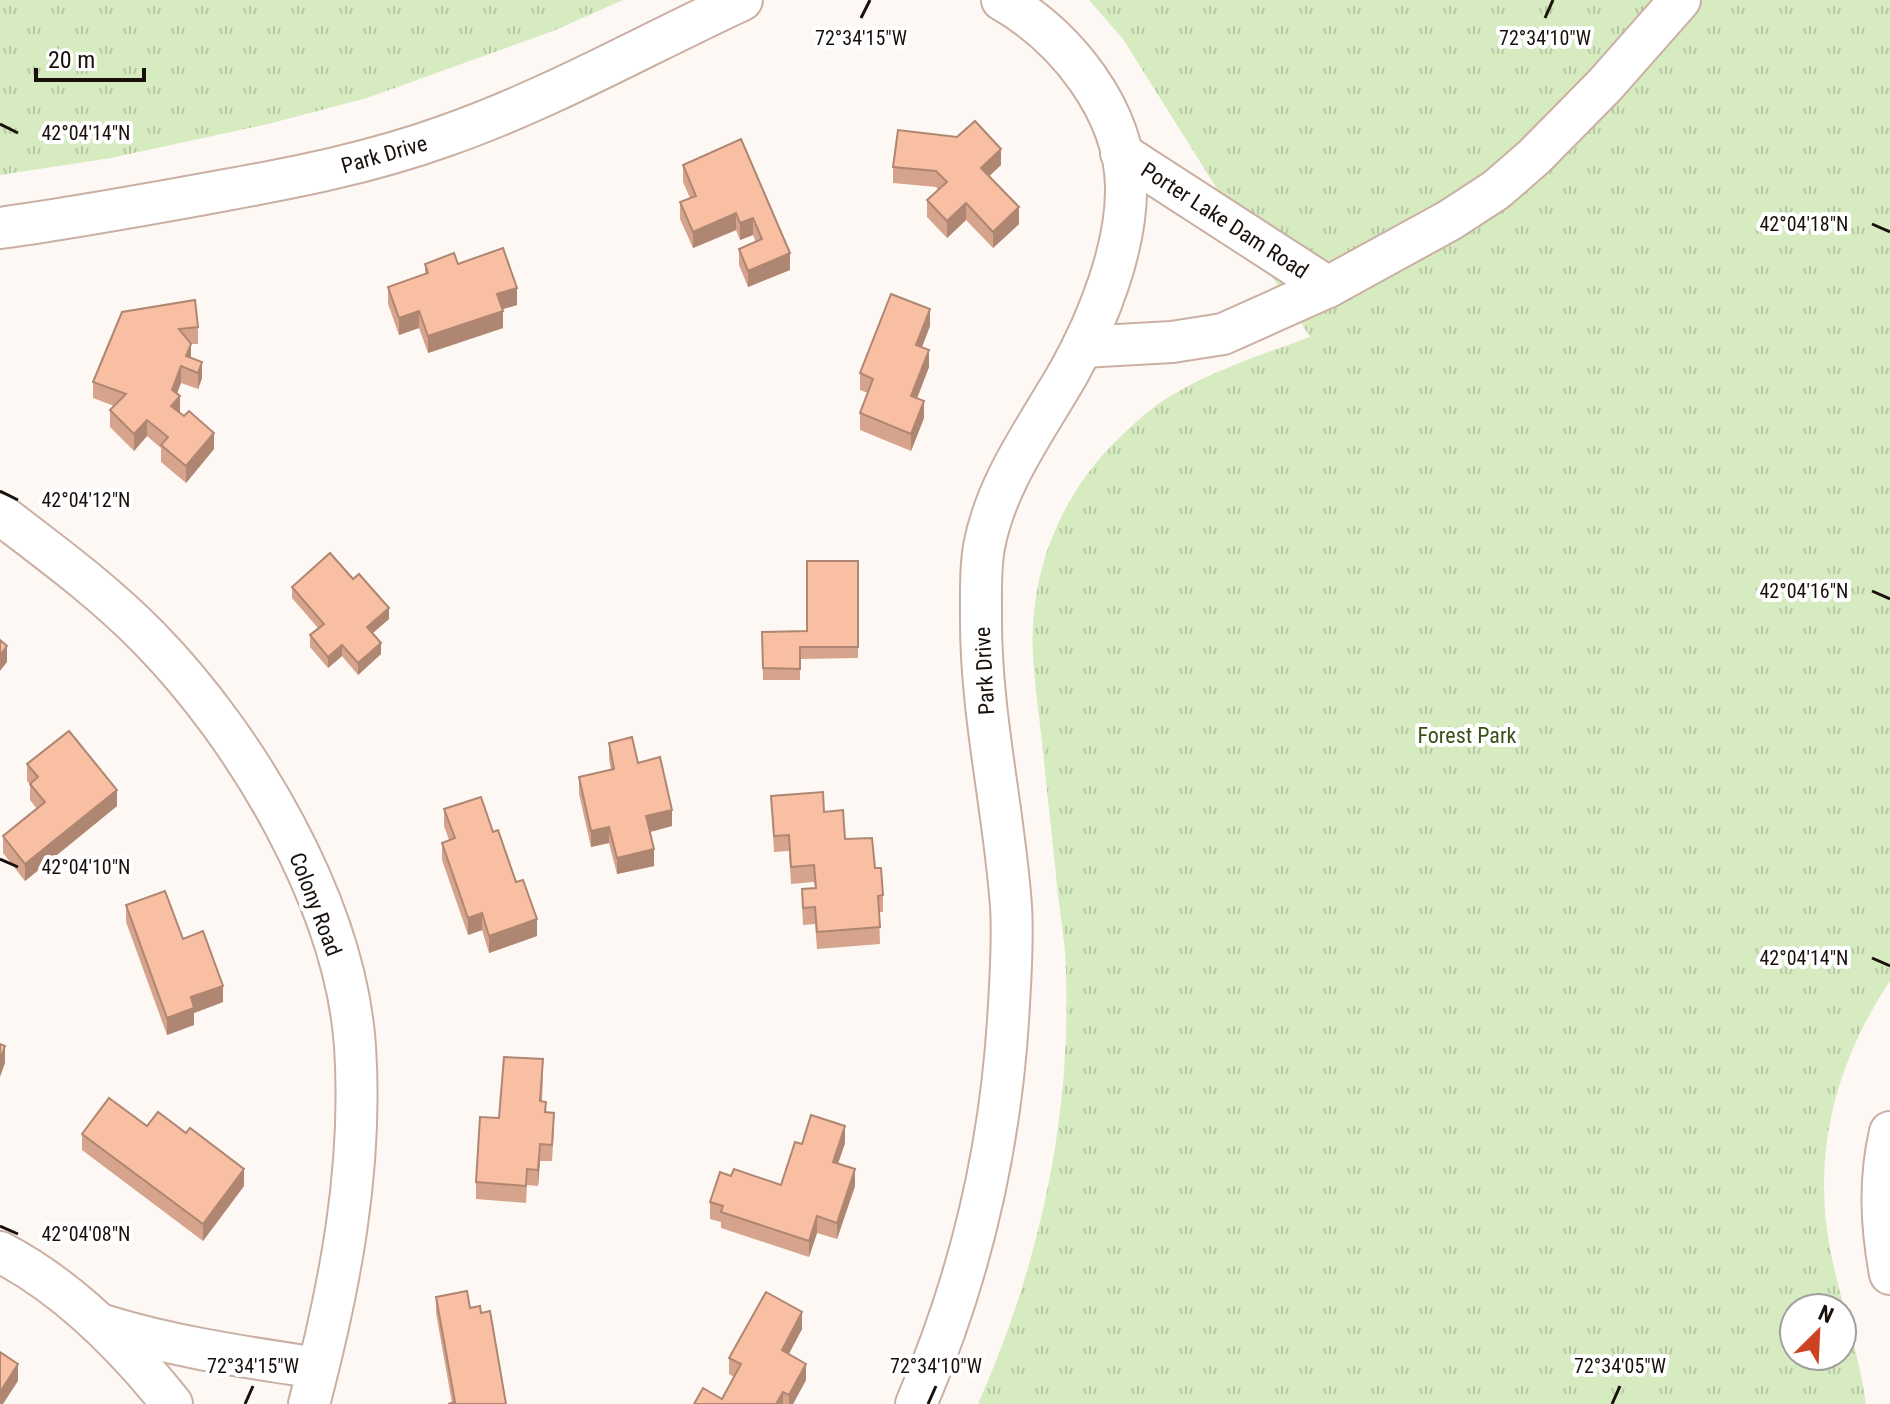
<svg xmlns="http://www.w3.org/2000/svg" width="1890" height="1404" font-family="'Roboto Condensed',sans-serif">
  <defs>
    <pattern id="grass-tufts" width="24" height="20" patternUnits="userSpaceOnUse" patternTransform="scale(2)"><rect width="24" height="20" fill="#d7ebc1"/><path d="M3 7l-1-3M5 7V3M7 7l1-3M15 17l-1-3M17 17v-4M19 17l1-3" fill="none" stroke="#b8c8a5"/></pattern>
  </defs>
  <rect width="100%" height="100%" fill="#fef8f5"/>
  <g fill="url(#grass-tufts)" fill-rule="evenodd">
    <path d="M0,0H623L553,31L367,98L268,124L111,158L0,175Z"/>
    <path d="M1089,0H1890V981C1836,1062 1812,1152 1830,1249C1840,1301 1859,1351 1866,1404H978C1038,1269 1071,1123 1066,975C1066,948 1061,921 1058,895C1053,844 1047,793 1042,742C1038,704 1031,664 1033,626C1036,554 1069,485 1121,436C1137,421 1154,405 1174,394C1216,369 1264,354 1310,337L1123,39ZM1794,1308H1842V1356H1794Z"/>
  </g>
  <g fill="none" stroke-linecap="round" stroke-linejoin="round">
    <defs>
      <g id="street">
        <path d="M1121,153L1328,287"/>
        <path d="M0,228C72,218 144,205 215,192C293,178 370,163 445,136C548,100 643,46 742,0"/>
        <path d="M1082,347L1172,342L1223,334L1328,287L1450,220L1496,190L1534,157L1605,85L1680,0"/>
        <path d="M0,514C51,553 103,591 149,638C247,738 345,903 355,1046C363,1168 340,1287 309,1404"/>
        <path d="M1890,1132C1879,1180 1881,1225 1890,1274"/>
        <path d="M0,1252C68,1287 125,1345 172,1404"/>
        <path d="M103,1325C174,1347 245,1357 318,1368"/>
        <path d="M916,1404C971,1277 1002,1142 1009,1004C1011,971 1013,938 1011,906C1004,808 980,713 981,614C981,592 980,569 984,547C996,482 1037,428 1069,372C1098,320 1127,247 1126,187C1125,110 1066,37 1002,0"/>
      </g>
    </defs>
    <use href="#street" stroke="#cab0a3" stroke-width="44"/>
    <use href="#street" stroke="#fff" stroke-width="40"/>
  </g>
  <g fill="#d6a48c">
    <path d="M741,139L790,270L748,287L739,265V249L756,242L753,235L740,240L736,230L693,248L680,219V202L690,198L683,182V165Z"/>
    <path d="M1001,165L989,176L1019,224L993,248L966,220L947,238L927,217V200L938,190L936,187L893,183V167Z"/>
    <path d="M425,264H458L517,305L502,309L503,328L428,353L419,328L399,335L388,304V287L425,274Z"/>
    <path d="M122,312L198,327V344H191V358L202,378L198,389L181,383L177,393L179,413L214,449L186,483L161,462V448L147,436L134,451L110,427V410L114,406L93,398V382Z"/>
    <path d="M930,326L922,347L929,367L917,399L924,418L911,451L860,430V413L868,393L860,390V373Z"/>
    <path d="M858,561V658L800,659V680H763L762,632L807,631Z"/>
    <path d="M292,587L389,619L373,633L381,654L358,675L342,656L328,668L310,647V635L318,628L292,598Z"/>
    <path d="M609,743L638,763L672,826L650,832L654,866L617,874L609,843L591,847L579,794V777L611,770L609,759Z"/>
    <path d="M27,764L117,806L25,881L3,853V836L37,809L30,800V784L27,781Z"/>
    <path d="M771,796L824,812L845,839L875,868L883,895V912H879L880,944L817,949L815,924L803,925L802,906V889L815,888L814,882L791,884L789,851L774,852Z"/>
    <path d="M444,809L493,832L516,882L537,936L489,953L482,930L468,935L442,860V843L449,840L444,826Z"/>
    <path d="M126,905L183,939L223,1002L194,1013V1025L167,1035L126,922Z"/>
    <path d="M543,1076L542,1101L554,1129L552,1161H540L538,1186L527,1185L526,1203L476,1199V1182L499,1118Z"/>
    <path d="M147,1126L244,1186L203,1241L82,1150V1134Z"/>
    <path d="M845,1143L838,1164L855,1186L837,1239L817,1233L809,1257L721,1228V1222L710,1219V1202L731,1176L781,1185L802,1144Z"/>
    <path d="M436,1297L470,1308L506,1404L452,1403L436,1313Z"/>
    <path d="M802,1329L789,1354L806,1380L793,1404H694L722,1399L734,1377L729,1374V1358Z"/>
  </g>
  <g fill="#ae8672">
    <path d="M1001,149V165L981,184V168Z"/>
    <path d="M966,203V220L947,238V221Z"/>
    <path d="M1019,207V224L993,248V232Z"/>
    <path d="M736,213V230L693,248V232Z"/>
    <path d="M753,218V235L740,240V223Z"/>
    <path d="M790,253V270L748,287V271Z"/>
    <path d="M517,288V305L497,311V294Z"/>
    <path d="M930,309V326L916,362V345Z"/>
    <path d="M419,311V328L399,335V318Z"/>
    <path d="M503,311V328L428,353V336Z"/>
    <path d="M191,344V361L186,356Z"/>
    <path d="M929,350V367L911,413V396Z"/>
    <path d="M202,362V378L198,389V373Z"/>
    <path d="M181,366V383L173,404L180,396V412L171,422L172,390Z"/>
    <path d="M924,401V418L911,451V434Z"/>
    <path d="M147,420V436L134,451V434Z"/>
    <path d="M214,433V449L186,483V466Z"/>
    <path d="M389,608V619L367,638V627Z"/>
    <path d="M381,643V654L358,675V663Z"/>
    <path d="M342,645V656L328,668V657Z"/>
    <path d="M7,646V662L0,671V655Z"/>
    <path d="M117,790V806L25,881V864Z"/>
    <path d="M672,810V826L646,833V816Z"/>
    <path d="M609,827V843L591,847V831Z"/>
    <path d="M654,849V866L617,874V858Z"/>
    <path d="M482,913V930L468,935V918Z"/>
    <path d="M537,919V936L489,953V936Z"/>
    <path d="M223,986V1002L194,1013V1025L167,1035V1018L191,997Z"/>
    <path d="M5,1046V1063L0,1077V1060Z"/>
    <path d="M845,1126V1143L833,1178V1162Z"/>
    <path d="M540,1144V1161L538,1186V1170Z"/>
    <path d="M244,1169V1186L203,1241V1224Z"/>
    <path d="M855,1169V1186L837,1239V1223Z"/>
    <path d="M817,1216V1233L809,1257V1241Z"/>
    <path d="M802,1312V1329L782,1366V1350Z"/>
    <path d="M18,1364V1381L3,1404H0V1392Z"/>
    <path d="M806,1364V1380L793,1404H789V1395Z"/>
    <path d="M783,1392V1404H776Z"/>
  </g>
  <g fill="#f9bfa3" stroke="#ae8672" stroke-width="2">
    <path d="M975,121L1001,149L981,168L1019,207L993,232L966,203L947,221L927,200L947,182L936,171L893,167L898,130L957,137Z"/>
    <path d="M741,139L790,253L748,271L739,249L762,239L753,218L740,223L736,213L693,232L680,202L696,196L683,165Z"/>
    <path d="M503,248L517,288L497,294L503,311L428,336L419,311L399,318L388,287L428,273L425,264L454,253L458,264Z"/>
    <path d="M891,294L930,309L916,345L929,350L911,396L924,401L911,434L860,413L873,379L860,373Z"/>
    <path d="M195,300L198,327L179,329L191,344L186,356L202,362L198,373L181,366L172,390L180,396L171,406L184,416L189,411L214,433L186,466L161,445L168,437L147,420L134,434L110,410L126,394L93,382L122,312Z"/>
    <path d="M330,553L353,579L359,574L389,608L367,627L381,643L358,663L342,645L328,657L310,635L324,624L292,587Z"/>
    <path d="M807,561H858V647H800V669L763,668L762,632L807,631Z"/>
    <path d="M0,640L7,646L0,655Z"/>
    <path d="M69,731L117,790L25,864L3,836L45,802L30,784L38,777L27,764Z"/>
    <path d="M632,737L638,763L660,757L672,810L646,816L654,849L617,858L609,827L591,831L579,777L614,769L609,743Z"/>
    <path d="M823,792L824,812L843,810L845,839L872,838L875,868H881L883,895L878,896L880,927L817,932L815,907L803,908L802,889L816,888L814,865L791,867L789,835L774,836L771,796Z"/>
    <path d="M481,797L493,832L498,830L516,882L523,880L537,919L489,936L482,913L468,918L442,843L455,838L444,809Z"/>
    <path d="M165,891L183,939L203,931L223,986L191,997L194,1008L167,1018L126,905Z"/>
    <path d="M0,1044L5,1046L0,1060Z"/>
    <path d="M504,1057L543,1059L540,1101L546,1102L545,1112L554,1113L552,1145L540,1144L538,1170L527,1169L526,1186L476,1182L480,1117L499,1118Z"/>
    <path d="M109,1098L147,1126L158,1112L186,1133L190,1128L244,1169L203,1224L82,1134Z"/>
    <path d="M811,1115L845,1126L833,1162L855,1169L837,1223L817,1216L809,1241L721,1212L723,1206L710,1202L720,1172L731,1176L734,1169L781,1185L795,1142L802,1144Z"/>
    <path d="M467,1291L470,1308L480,1306L481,1313L490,1311L506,1404H448L455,1402L436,1297Z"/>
    <path d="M766,1292L802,1312L782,1350L806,1364L789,1395L783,1392L776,1404H694L703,1388L722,1399L741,1364L729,1358Z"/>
    <path d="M0,1352L18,1364L0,1392Z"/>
  </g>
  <path fill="none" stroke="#19100c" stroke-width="3" d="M861,18L870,0M1545,18L1553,0M0,124L18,133M1872,224L1890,232M0,491L18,500M1872,591L1890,599M0,859L18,867M1872,958L1890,966M0,1226L18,1234M245,1404L253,1386M928,1404L936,1386M1612,1404L1620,1386"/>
  <g text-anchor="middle" stroke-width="8" stroke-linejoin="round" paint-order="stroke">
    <g font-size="22" fill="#19100c" stroke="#fff">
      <text transform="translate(384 154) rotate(-16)" y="8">Park Drive</text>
      <text transform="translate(1225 220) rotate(33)" y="8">Porter Lake Dam Road</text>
      <text transform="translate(984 671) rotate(-93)" y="8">Park Drive</text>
      <text transform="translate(316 904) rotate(69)" y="8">Colony Road</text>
    </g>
    <g font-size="22" fill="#395018" stroke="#fff">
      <text x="1467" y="743">Forest Park</text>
    </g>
  </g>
  <g font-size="20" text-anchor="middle" fill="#19100c" stroke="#fff" stroke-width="8" stroke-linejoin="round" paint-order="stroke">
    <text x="861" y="45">72°34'15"W</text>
    <text x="1545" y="45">72°34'10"W</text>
    <text x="86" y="140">42°04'14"N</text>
    <text x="1804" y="231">42°04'18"N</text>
    <text x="86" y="507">42°04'12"N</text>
    <text x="1804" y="598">42°04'16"N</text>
    <text x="86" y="874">42°04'10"N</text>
    <text x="1804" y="965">42°04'14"N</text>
    <text x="86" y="1241">42°04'08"N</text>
    <text x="253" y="1373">72°34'15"W</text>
    <text x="936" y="1373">72°34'10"W</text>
    <text x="1620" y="1373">72°34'05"W</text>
  </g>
  <g transform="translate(1818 1332) rotate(24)"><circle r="38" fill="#ffffff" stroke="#a39f9e" stroke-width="2"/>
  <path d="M0-6L14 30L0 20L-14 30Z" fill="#cc4222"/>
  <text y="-12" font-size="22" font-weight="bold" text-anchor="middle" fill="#19100c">N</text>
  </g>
  <path d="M36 68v12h108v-12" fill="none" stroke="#19100c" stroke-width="4"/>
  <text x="48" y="68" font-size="24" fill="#19100c" stroke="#ffffff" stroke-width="6" paint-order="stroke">20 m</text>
</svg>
